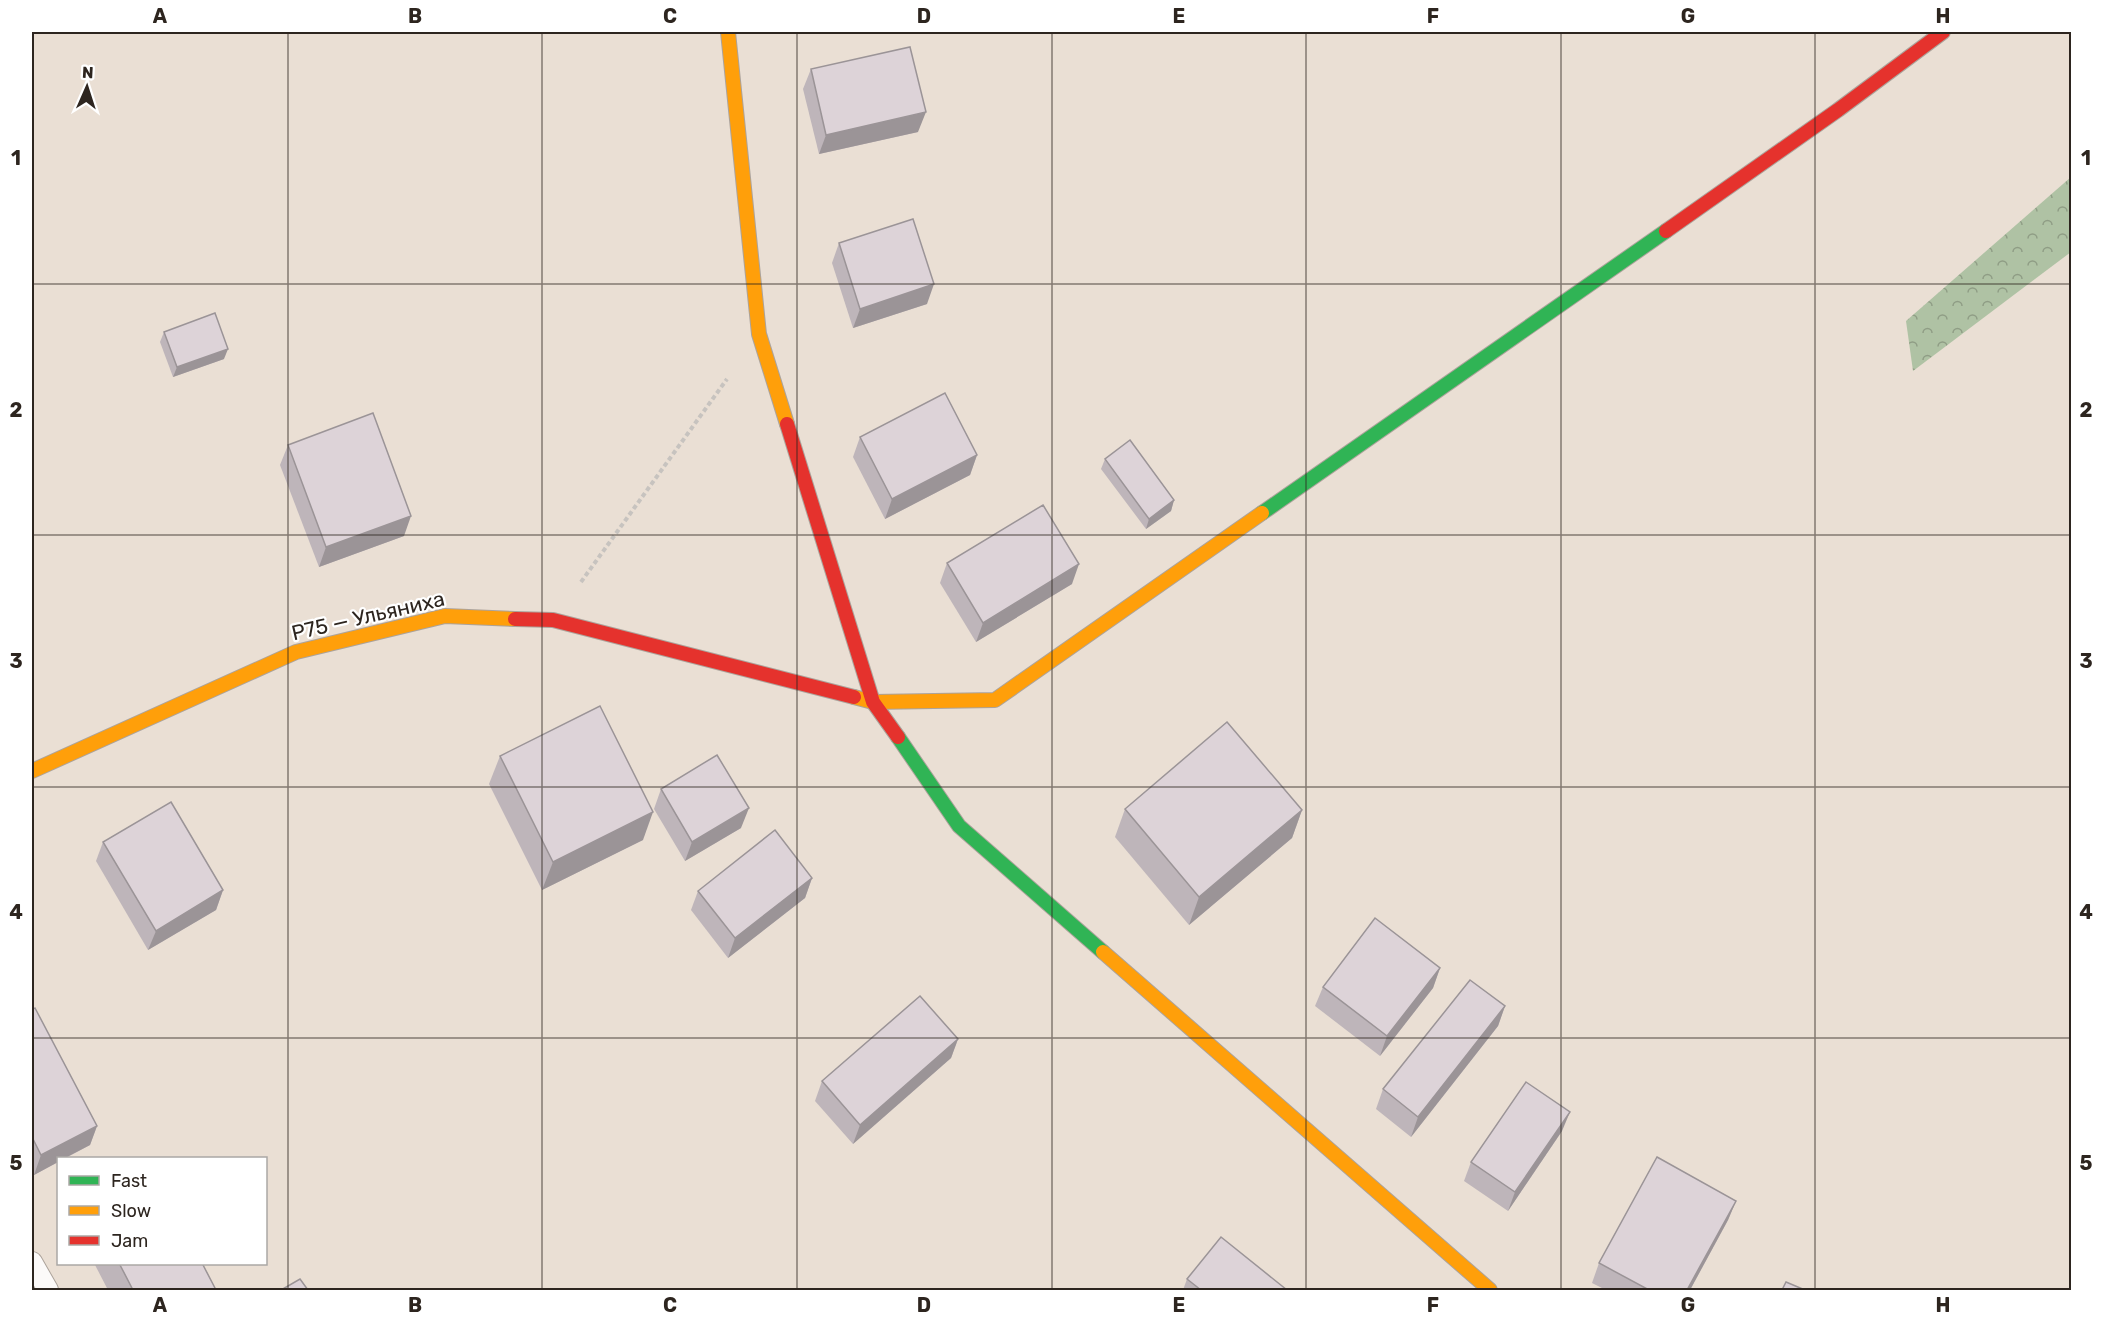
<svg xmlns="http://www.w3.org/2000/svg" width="2103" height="1322" font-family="Rubik,sans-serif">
  <defs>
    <pattern id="forest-crowns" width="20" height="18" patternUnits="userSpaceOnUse" patternTransform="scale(1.5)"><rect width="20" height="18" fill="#afc2a4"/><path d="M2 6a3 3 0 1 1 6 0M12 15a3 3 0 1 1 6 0" fill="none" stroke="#8f9d85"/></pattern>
  </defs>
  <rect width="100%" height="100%" fill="#eadfd4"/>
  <path fill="url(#forest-crowns)" d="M2071,177V252L1913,371L1906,321Z"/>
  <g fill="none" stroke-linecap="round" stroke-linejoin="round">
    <defs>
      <path id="lane" d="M32,1262L48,1290"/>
      <g id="fast">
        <path d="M1262,513L1666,231"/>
        <path d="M898,737L959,826L1103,952"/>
      </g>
      <g id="slow">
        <path d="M728,32L759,334L787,424"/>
        <path d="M854,697L873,702L995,700L1262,513"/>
        <path d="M32,771L296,652L445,616L515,619"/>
        <path d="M1103,952L1490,1290"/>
      </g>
      <g id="jam">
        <path d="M1666,231L1838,110L1943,32"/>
        <path d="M787,424L873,702L898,737"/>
        <path d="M515,619L553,620L854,697"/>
      </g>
    </defs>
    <use href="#lane" stroke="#aca39b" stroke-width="22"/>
    <use href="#fast" stroke="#aca39b" stroke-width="16"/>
    <use href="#slow" stroke="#aca39b" stroke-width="16"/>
    <use href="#jam" stroke="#aca39b" stroke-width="16"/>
    <path stroke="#c7c3bf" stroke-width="4" stroke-dasharray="4.5 3" stroke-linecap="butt" d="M581,582L727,379"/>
    <use href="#lane" stroke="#fcfaf9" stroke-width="20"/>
    <use href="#fast" stroke="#30b455" stroke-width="14"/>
    <use href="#slow" stroke="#ff9f0a" stroke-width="14"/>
    <use href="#jam" stroke="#e5322d" stroke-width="14"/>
  </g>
  <g fill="#beb5ba">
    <path d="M811,69L918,132L819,154L803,89Z"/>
    <path d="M839,243L927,304L853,328L832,263Z"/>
    <path d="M164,332L224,359L173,377L160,342Z"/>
    <path d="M860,437L977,455L970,475L885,519L853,457Z"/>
    <path d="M288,445L404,536L319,567L280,465Z"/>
    <path d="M1105,459L1174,500L1171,511L1146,529L1101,469Z"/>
    <path d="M947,563L1072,584L976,642L940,583Z"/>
    <path d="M500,756L643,840L542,890L489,784Z"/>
    <path d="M661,789L741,828L685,861L654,809Z"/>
    <path d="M1125,809L1302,810L1292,838L1189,925L1115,837Z"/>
    <path d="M103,842L223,890L216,910L148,950L96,861Z"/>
    <path d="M812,878L805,898L728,958L691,910L698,891Z"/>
    <path d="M1440,968L1433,988L1380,1056L1315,1006L1323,987Z"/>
    <path d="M1505,1006L1498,1026L1411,1137L1376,1109L1383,1089Z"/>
    <path d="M32,1010L97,1126L90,1145L34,1175L32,1171Z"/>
    <path d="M958,1039L951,1058L853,1144L815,1101L822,1081Z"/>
    <path d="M1562,1131L1508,1211L1464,1181L1471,1162Z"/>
    <path d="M1736,1201L1728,1220L1690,1290H1606L1592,1283L1599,1263Z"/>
    <path d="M94,1263H202L216,1290H108Z"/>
    <path d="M1187,1279L1287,1290H1183Z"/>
  </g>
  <g fill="#9b9497">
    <path d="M926,112L918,132L819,154L826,135Z"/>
    <path d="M934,284L927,304L853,328L860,309Z"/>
    <path d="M228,349L224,359L173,377L177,367Z"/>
    <path d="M977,455L970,475L885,519L892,499Z"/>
    <path d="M1174,500L1171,511L1146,529L1149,519Z"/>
    <path d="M411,516L404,536L319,567L326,547Z"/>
    <path d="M1079,564L1072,584L976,642L983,623Z"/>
    <path d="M749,808L741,828L685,861L692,842Z"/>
    <path d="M1302,810L1292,838L1189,925L1199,897Z"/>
    <path d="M653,812L643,840L542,890L553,862Z"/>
    <path d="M812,878L805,898L728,958L735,938Z"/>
    <path d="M223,890L216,910L148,950L156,931Z"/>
    <path d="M1440,968L1433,988L1380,1056L1387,1036Z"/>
    <path d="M1505,1006L1498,1026L1411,1137L1418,1117Z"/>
    <path d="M958,1039L951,1058L853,1144L860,1125Z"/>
    <path d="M1570,1112L1562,1131L1508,1211L1515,1192Z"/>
    <path d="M97,1126L90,1145L65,1158H58V1162L34,1175L41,1155Z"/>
    <path d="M1736,1201L1728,1220L1690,1290H1687Z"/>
  </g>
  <g fill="#ddd3d8" stroke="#9b9497" stroke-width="1.5">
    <path d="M910,47L926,112L826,135L811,69Z"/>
    <path d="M913,219L934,284L860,309L839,243Z"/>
    <path d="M215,313L228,349L177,367L164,332Z"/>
    <path d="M945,393L977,455L892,499L860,437Z"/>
    <path d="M373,413L411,516L326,547L288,445Z"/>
    <path d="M1130,440L1174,500L1149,519L1105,459Z"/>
    <path d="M1043,505L1079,564L983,623L947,563Z"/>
    <path d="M600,706L653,812L553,862L500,756Z"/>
    <path d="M1227,722L1302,810L1199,897L1125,809Z"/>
    <path d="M717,755L749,808L692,842L661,789Z"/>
    <path d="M171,802L223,890L156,931L103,842Z"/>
    <path d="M775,830L812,878L735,938L698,891Z"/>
    <path d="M1375,918L1440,968L1387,1036L1323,987Z"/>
    <path d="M1470,980L1505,1006L1418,1117L1383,1089Z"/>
    <path d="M920,996L958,1039L860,1125L822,1081Z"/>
    <path d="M35,1008L97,1126L41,1155L32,1137V1010Z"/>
    <path d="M1526,1082L1570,1112L1515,1192L1471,1162Z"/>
    <path d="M1657,1157L1736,1201L1687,1290H1649L1599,1263Z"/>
    <path d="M1221,1237L1287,1290H1201L1187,1279Z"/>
    <path d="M119,1263H202L216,1290H133Z"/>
    <path d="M300,1279L308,1290H281Z"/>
    <path d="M1786,1282L1805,1290H1782Z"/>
  </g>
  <path fill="none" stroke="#2d251f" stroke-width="1.5" stroke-opacity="0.55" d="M288,32V1290M542,32V1290M797,32V1290M1052,32V1290M1306,32V1290M1561,32V1290M1815,32V1290M32,284H2072M32,535H2072M32,787H2072M32,1038H2072"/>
  <g text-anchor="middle" stroke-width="4.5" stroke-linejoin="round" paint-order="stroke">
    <g font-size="21" fill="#2d251f" stroke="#fff">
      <text transform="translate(368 616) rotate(-13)" y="7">Р75 — Ульяниха</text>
    </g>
  </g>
  <rect width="2103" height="1322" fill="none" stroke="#ffffff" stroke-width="66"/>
  <rect x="57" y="1157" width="210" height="108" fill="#ffffff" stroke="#aba8a5" stroke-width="1.5"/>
  <rect x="69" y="1176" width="30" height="9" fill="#30b455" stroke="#aba8a5" stroke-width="1.5"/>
  <text x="111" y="1187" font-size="18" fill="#2d251f">Fast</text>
  <rect x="69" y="1206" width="30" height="9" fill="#ff9f0a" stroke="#aba8a5" stroke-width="1.5"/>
  <text x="111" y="1217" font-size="18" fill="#2d251f">Slow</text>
  <rect x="69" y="1236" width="30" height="9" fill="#e5322d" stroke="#aba8a5" stroke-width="1.5"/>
  <text x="111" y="1247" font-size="18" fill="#2d251f">Jam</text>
  <g transform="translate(87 87) rotate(3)" stroke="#ffffff" stroke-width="4.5" paint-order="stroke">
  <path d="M0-4.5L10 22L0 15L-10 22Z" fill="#2d251f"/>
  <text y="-9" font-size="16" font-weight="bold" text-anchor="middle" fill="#2d251f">N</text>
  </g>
  <rect x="33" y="33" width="2037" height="1256" fill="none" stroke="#2d251f" stroke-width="2"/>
  <g font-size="20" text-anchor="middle" font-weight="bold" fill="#2d251f">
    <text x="160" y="23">A</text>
    <text x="415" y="23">B</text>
    <text x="670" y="23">C</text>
    <text x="924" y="23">D</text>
    <text x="1179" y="23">E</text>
    <text x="1433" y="23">F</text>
    <text x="1688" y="23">G</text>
    <text x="1943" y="23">H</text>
    <text x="16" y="165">1</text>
    <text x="2086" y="165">1</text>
    <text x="16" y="417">2</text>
    <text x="2086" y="417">2</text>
    <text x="16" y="668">3</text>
    <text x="2086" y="668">3</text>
    <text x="16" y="919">4</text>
    <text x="2086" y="919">4</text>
    <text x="16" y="1170">5</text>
    <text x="2086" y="1170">5</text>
    <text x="160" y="1312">A</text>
    <text x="415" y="1312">B</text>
    <text x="670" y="1312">C</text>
    <text x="924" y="1312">D</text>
    <text x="1179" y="1312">E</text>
    <text x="1433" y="1312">F</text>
    <text x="1688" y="1312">G</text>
    <text x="1943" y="1312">H</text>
  </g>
</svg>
